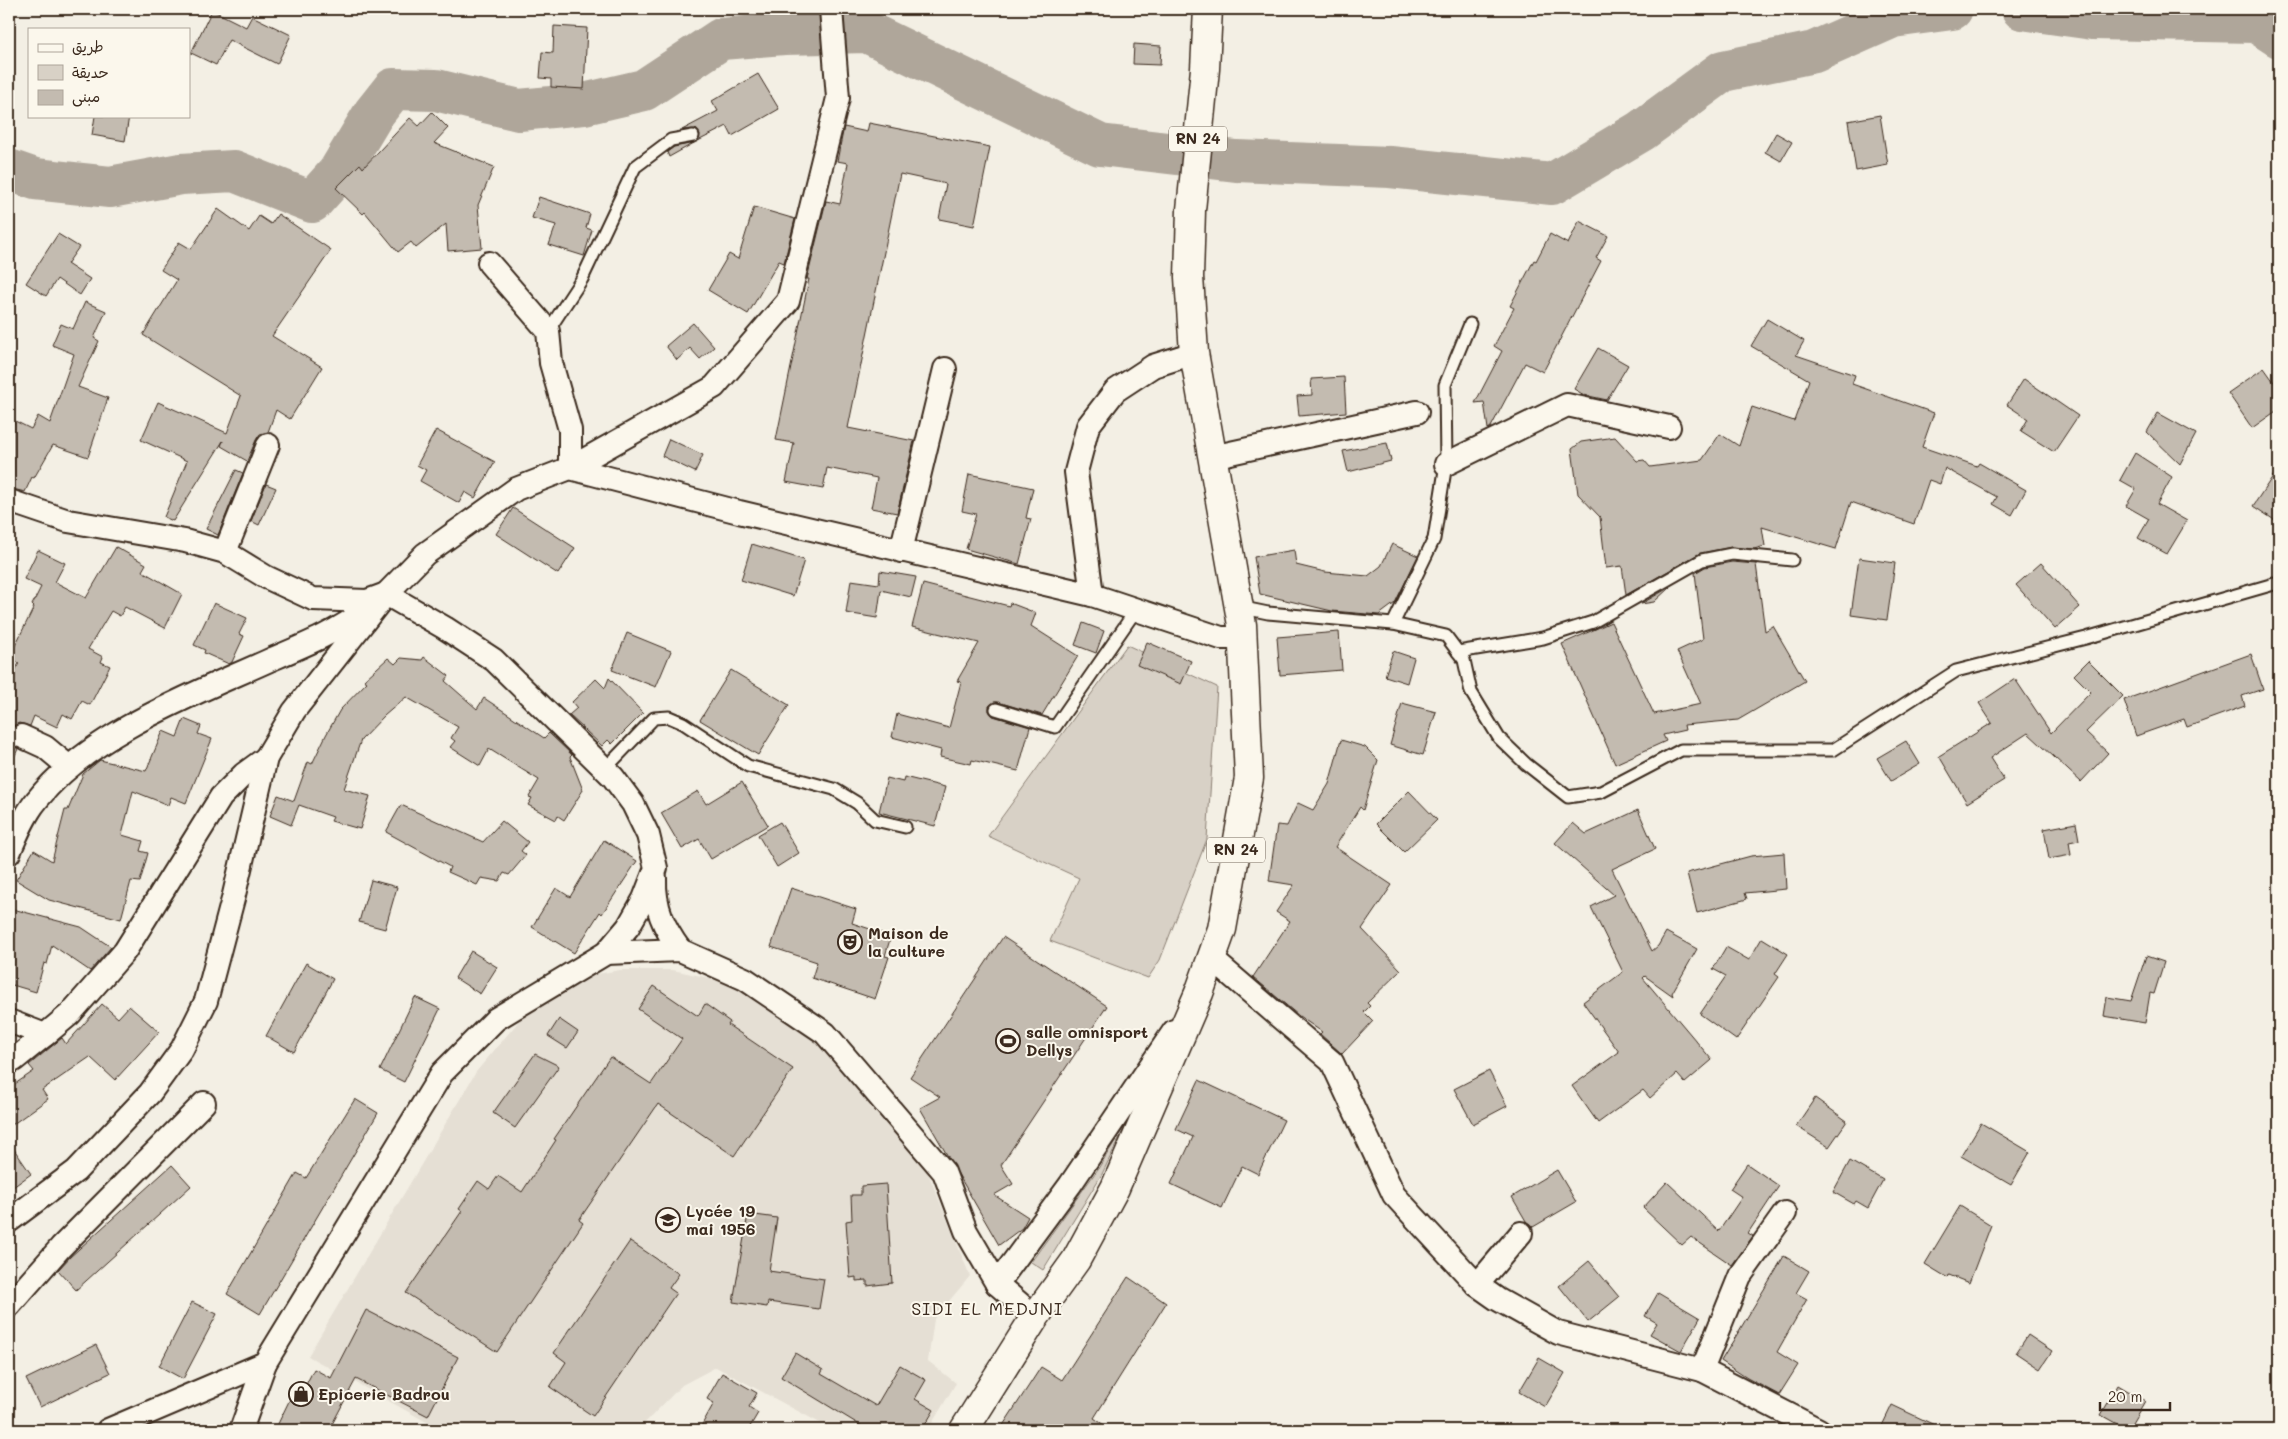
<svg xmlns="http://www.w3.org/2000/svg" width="2288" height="1439" font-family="Mali,'Playpen Sans Arabic',sans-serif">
  <rect width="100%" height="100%" fill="#f3efe4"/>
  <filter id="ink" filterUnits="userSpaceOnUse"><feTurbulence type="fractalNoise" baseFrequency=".02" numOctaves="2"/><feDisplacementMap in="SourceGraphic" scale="10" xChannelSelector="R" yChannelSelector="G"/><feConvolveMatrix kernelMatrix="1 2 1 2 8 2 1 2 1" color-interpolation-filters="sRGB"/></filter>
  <g filter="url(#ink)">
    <path fill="#e5dfd4" d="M620,970H673L742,985L841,1058L924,1163L970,1276L934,1319L928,1361L956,1383L928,1430H833L716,1367L682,1385L638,1430H441L308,1356L476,1072L530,1008L574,978Z"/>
    <g fill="#d8d1c6" stroke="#8a7e72">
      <path d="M1127,645L1217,687L1207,839L1160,960L1148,978L1050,941L1079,878L988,836Z"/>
      <path d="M1128,1120L1102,1174L1043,1270L1031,1262L1098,1169Z"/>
    </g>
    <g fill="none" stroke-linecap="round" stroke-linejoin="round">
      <g stroke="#afa69a" stroke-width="42">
        <path d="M2022,9L2093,19L2256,22L2279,37"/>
        <path d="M9,170L35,179L110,187L181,174L234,171L312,202L338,173L374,113L393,89L436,90L519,110L584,104L644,90L721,39L784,34L867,32L1100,145L1236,161L1390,167L1552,184L1641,131L1723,71L1814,52L1893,17L1952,9"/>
      </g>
    </g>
    <g fill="#c3bbb0" stroke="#3b2a1e">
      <path d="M212,10L246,27L252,16L291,35L277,64L229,40L216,65L191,53Z"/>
      <path d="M554,26L587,28L584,89L551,87V79L540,78L542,52L553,53Z"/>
      <path d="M1134,44L1161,46L1160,65L1133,64Z"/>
      <path d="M758,74L779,109L732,136L727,126L698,141L700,134L696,129L682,130L718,111L712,101Z"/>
      <path d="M432,112L448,128L434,143L494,167L478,205L482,248L448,251L446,224L416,248L411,242L398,252L365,212L363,214L336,188L360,164L363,168L410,118L419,126Z"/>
      <path d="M1880,115L1888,165L1856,171L1848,121Z"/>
      <path d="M95,116H129L125,141L92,135Z"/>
      <path d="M869,123L990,147L974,226L939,219L946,184L900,174L848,428L914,441L897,513L871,508L877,478L827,468L823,489L786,482L794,443L776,440L809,279H807L826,201L840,204L848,163L837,161L844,127L867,132Z"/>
      <path d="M1776,133L1792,142L1781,161L1765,152Z"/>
      <path d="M694,143L669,157L667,152L674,147Z"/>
      <path d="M539,197L590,214L586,228L592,230L584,256L549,245L556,225L532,218Z"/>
      <path d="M754,207L795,219L784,263L779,261L748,314L708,290L729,254L738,259Z"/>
      <path d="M218,209L249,231L259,216L271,224L278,214L331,250L272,336L322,367L290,419L276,410L268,432L260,434L256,440L247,461L221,446L223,441L173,521L164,517L187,461L141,440L158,402L227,433L241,396L143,335L177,280L161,270L179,242L191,249Z"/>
      <path d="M1579,221L1608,236L1596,258L1601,261L1543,372L1525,363L1491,427L1488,429L1484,402L1475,403L1502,351L1494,346L1514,308L1510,306L1534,260L1536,261L1550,234L1568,244Z"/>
      <path d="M58,234L79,247L67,264L90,279L80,295L57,279L46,296L26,283Z"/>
      <path d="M85,302L106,311L94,338L99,341L78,387L108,398L88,457L53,445L34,478L32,477L25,492L9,488V433L15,421L31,429L38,416L50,423L74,354L52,345L61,324L73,329Z"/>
      <path d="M1767,319L1804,341L1796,355L1855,375L1852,384L1934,413L1922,447L1977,466L1979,463L2026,490L2012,515L1993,504L1997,497L1945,468L1940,484L1929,480L1914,524L1851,502L1836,549L1762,527L1765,546L1754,549L1731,547L1700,553L1626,595L1622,566L1606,568L1600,517L1578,494L1572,449L1581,442L1615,437L1637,461L1644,460L1650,467L1702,460L1720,434L1739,446L1752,407L1794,421L1809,380L1751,346Z"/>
      <path d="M693,323L714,347L700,359L690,348L677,360L666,346Z"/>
      <path d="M1598,348L1628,365L1607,400L1584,395L1574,389Z"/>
      <path d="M2264,368L2279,389V409L2252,428L2228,393Z"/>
      <path d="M1344,377L1346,412L1299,416L1297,396L1312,395L1311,379Z"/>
      <path d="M2024,379L2078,416L2054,452L2021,431L2028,419L2007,405Z"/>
      <path d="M2158,413L2196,434L2180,464L2147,432Z"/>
      <path d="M436,430L495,462L475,498L465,492L459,503L420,481L426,470L417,465Z"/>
      <path d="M669,439L703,455L695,472L662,456Z"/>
      <path d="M1387,443L1391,461L1348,472L1343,451Z"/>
      <path d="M2135,453L2172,477L2157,504L2187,521L2167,554L2138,538L2149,519L2126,506L2136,489L2120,480Z"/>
      <path d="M2279,467V523L2253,506Z"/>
      <path d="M236,470L243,473L218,535L206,529Z"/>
      <path d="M969,474L1033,488L1026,518L1031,519L1019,564L966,549L976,514L962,511Z"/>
      <path d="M266,484L276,488L259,525L251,521Z"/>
      <path d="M513,508L575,548L558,574L496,534Z"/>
      <path d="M752,544L804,560L793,596L741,580Z"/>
      <path d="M1392,544L1418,556L1395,603L1379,615L1332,611L1260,594L1254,557L1294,550L1296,565L1325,572L1368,576L1381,566Z"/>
      <path d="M116,547L146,564L142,571L182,594L165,628L125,607L120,616L111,611L88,649L103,657L101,662L110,666L90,705L82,701L72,719L63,714L57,727L34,716L30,726L19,723L13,726L9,732V683L19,663L9,658L34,607L32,605L41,587L24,579L38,550L65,563L55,582L86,598Z"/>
      <path d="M1859,558L1895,563L1887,620L1851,615Z"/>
      <path d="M1732,562L1756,564L1765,631L1773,626L1805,681L1738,720L1684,725L1685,730L1663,735L1666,741L1615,764L1562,644L1611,622L1654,714L1701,704L1677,651L1703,639L1695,573L1705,567Z"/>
      <path d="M2041,563L2080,607L2055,629L2016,585Z"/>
      <path d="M880,571L916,577L911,597L881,590L877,618L846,613L851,580L879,584Z"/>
      <path d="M923,584L1009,606L1010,603L1036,613L1031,626L1078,656L1042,715L998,702H994L989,706V711L993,716L1030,727L1018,771L972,760L971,764L940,757L941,750L892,737L897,714L949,728L961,682L957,681L979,643L912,627Z"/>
      <path d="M1670,587L1654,602L1641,604Z"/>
      <path d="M214,603L247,618L239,634L244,636L232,662L229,664L204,653L205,650L194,645Z"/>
      <path d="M1083,623L1104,631L1096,653L1075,645Z"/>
      <path d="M1339,632L1342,670L1280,675L1277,637Z"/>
      <path d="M627,633L671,651L656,687L612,670Z"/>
      <path d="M1147,642L1191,661L1181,684L1137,665Z"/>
      <path d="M1393,651L1414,658L1407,683L1385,676Z"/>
      <path d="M2251,654L2263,689L2242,696L2245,706L2187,727L2184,719L2136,736L2124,700Z"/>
      <path d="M424,657L449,676L445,681L477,709L484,698L544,738L549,733L572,755L570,757L583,790L564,820L558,816L556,820L528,805L532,798L529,797L539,780L489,749L480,766L450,747L455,741L451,738L458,727L406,697L384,716L361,740L344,789L370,796L360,829L331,821L333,817L299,805L291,825L270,816L278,795L294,801L308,762L312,764L326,735L340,710L367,682L364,680L388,658L395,664L401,658L422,660Z"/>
      <path d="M2088,661L2123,696L2086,732L2108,753L2081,782L2028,733L1990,758L2004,780L1967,803L1939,756L1992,723L1979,703L2015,679L2051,733L2091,692L2074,675Z"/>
      <path d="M731,670L789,705L758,755L700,720Z"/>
      <path d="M609,678L643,713L612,744L608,740L602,746L569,715L577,708L572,702L596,679L605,688Z"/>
      <path d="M1402,703L1436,712L1423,755L1390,745Z"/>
      <path d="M184,719L201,726L198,734L212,739L186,803L171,797L168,805L133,791L122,835L143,841L140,851L148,853L140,882L131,881L121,919L49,900L16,880L34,850L52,861L65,810H68L83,774L100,760L146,771L163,731L177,737Z"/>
      <path d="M9,740L11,744L18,749L9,768Z"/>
      <path d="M1341,740L1365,747L1378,760L1363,810L1360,807L1335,847L1392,885L1362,929L1401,970L1367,1003L1370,1006L1364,1012L1373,1021L1342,1054L1320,1034L1322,1032L1299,1016L1253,977L1290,921L1276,912L1294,885L1269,881L1277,825L1287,826L1298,803L1313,810L1329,784Z"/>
      <path d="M1906,741L1920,764L1891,781L1877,758Z"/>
      <path d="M904,777L945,787L935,826L879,812L887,778L903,782Z"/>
      <path d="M742,782L768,825L711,859L699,839L682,849L661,813L698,791L706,804Z"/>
      <path d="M1409,791L1437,820L1404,852L1376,824Z"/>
      <path d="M401,805L483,842L502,821L528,842L521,851L526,855L509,875L504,873L499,881L481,878L477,885L448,872L450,867L386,832Z"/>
      <path d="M1638,810L1655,849L1612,869L1652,951L1658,946L1666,932L1697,949L1672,993L1673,996L1645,976L1643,978L1712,1060L1685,1083L1677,1074L1650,1098L1643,1090L1598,1123L1572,1086L1619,1052L1583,1002L1623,972L1591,907L1614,895L1555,843L1573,823L1586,834Z"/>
      <path d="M780,822L799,853L777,867L758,835Z"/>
      <path d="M2076,823L2079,840L2069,842L2071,855L2049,859L2044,829Z"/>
      <path d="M604,840L637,861L602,914L600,912L574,953L532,927L556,888L570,897Z"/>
      <path d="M1784,853L1786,889L1745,893L1747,899L1697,913L1687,873L1751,856Z"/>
      <path d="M371,880L397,887L385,929L359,922Z"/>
      <path d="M791,888L856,909L852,923L891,936L885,956L889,957L875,999L812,978L817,962L771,947Z"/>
      <path d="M9,908L81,927L111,947L90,971L52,945L47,964L44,963L36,992L9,984Z"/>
      <path d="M1003,937L1107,1006L1001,1165L1013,1184L994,1195L1028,1217L1022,1228L999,1245L920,1108L940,1097L910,1077Z"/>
      <path d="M1762,938L1788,954L1775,974L1779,977L1736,1040L1700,1014L1726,976L1713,969L1726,947L1749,960Z"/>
      <path d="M471,951L497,967L480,994L455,978Z"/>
      <path d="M2146,956L2164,962L2154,994L2150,993L2145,1023L2104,1016L2107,997L2131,1001Z"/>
      <path d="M306,963L333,979L294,1052L266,1036Z"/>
      <path d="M654,986L698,1016L705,1004L730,1022L728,1025L793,1069L734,1156L658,1104L579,1220L583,1223L497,1352L406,1293L462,1211L459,1209L478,1181L489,1189L498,1176L522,1192L556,1140L554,1139L610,1057L651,1084L682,1039L638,1009Z"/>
      <path d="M415,997L440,1009L404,1082L380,1070Z"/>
      <path d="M102,1004L118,1018L129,1006L159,1032L115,1080L90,1057L42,1090L48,1099L9,1127V1088L34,1071L29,1065L57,1042L62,1038L66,1044Z"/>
      <path d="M559,1019L578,1032L567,1048L548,1036Z"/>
      <path d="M535,1054L559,1066L515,1128L493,1113Z"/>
      <path d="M1489,1071L1507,1106L1473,1124L1454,1089Z"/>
      <path d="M1199,1080L1284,1120L1258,1174L1242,1166L1222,1208L1171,1184L1193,1137L1176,1129Z"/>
      <path d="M1815,1098L1847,1121L1829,1147L1796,1126Z"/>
      <path d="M355,1099L378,1113L260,1314L227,1294L297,1173L306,1178Z"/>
      <path d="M1981,1123L2030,1152L2011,1185L1961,1156Z"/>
      <path d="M9,1142L31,1174L9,1190Z"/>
      <path d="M1850,1161L1883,1180L1868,1208L1856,1201L1854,1204L1833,1192Z"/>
      <path d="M1747,1164L1779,1186L1748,1233L1753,1236L1732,1265L1691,1237L1682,1245L1643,1208L1667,1182L1719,1231L1742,1197L1730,1189Z"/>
      <path d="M172,1165L191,1186L76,1290L58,1270L70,1257Z"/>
      <path d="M1557,1170L1576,1202L1533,1227L1526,1221L1512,1197Z"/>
      <path d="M886,1184L892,1283L867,1286V1280L856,1281V1277L850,1278L846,1221L852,1220L851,1195H861V1186Z"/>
      <path d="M1960,1206L1991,1225L1969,1283L1949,1275L1948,1278L1925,1264Z"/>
      <path d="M748,1214L777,1218L769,1271L824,1279L819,1309L768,1302L767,1307L733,1302Z"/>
      <path d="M630,1241L679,1274L669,1288L676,1293L593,1416L550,1387L566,1362L554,1353Z"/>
      <path d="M1784,1256L1809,1271L1796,1293L1807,1299L1777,1352L1798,1365L1779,1395L1747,1378L1721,1361Z"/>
      <path d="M1589,1261L1619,1297L1588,1322L1559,1286Z"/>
      <path d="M1128,1277L1166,1303L1094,1418L1111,1430H1000L1041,1367L1062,1380Z"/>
      <path d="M1658,1293L1700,1318L1681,1351L1650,1334L1657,1323L1645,1316Z"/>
      <path d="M192,1302L217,1314L183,1379L159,1366Z"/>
      <path d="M366,1310L458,1357L428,1416L356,1379L329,1430H275L291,1397L298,1400L314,1369L331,1378Z"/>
      <path d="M2028,1335L2052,1351L2040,1369L2016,1353Z"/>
      <path d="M96,1345L110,1373L40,1407L26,1379Z"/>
      <path d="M795,1353L823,1370L821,1374L876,1406L900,1365L926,1380L915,1399L934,1410L922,1430H868L781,1377Z"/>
      <path d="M1539,1358L1565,1373L1545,1407L1519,1392Z"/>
      <path d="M722,1373L757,1393L749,1407L758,1413L748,1430H699L714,1403L707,1399Z"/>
      <path d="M2118,1385L2145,1401L2128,1430L2101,1415Z"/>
      <path d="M1892,1405L1945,1430H1880Z"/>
    </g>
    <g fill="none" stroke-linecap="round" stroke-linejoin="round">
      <defs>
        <g id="service">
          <path d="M548,331L582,279L635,167L671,140L693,136"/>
          <path d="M1239,607L1268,613L1393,624L1446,636L1464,660L1471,692L1499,738L1526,764L1568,797L1601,792L1681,750H1833L1956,671L2086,638L2274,584"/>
          <path d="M1393,624L1434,539L1446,464L1445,385L1470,324"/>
          <path d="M1458,652L1543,638L1593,622L1702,560L1732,554L1792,560"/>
          <path d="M996,709L1055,727L1136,610"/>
          <path d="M605,769L654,718L669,717L683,723L748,766L834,789L857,803L875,820L905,827"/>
        </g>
        <g id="minor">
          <path d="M489,263L548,331L551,363L570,430V468L714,387L788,301L838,98L831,9"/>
          <path d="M1212,457L1417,412"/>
          <path d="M1446,464L1567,405L1669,427"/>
          <path d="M9,501L68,521L185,541L225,552L266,577L313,599L367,601L386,594L445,628L494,660L613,777L633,804L648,835L656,868L644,899L628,927L606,953"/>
          <path d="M901,551L945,369"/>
          <path d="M225,552L268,445"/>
          <path d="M1092,595L1076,472L1088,426L1115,391L1153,366L1194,353"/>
          <path d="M21,736L45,747L69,767"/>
          <path d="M9,853C16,836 25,814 37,800C91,732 195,694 272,659C305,645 337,632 366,610"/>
          <path d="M655,878C654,907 664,928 680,950"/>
          <path d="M1212,959L1332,1062L1394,1195L1477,1285L1497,1299L1558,1333L1702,1370L1819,1430"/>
          <path d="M9,1021L45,1035L70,1014L125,951L221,797L244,774L266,758"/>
          <path d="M9,1062L14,1060L45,1035"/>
          <path d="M9,1221L76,1171L150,1093L182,1049L206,1001L233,899L266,758L294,711L386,594L425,554L516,489L570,468L739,512L1092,595L1221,638H1243"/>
          <path d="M997,1284L1070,1185L1174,1031"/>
          <path d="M1477,1285L1521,1233"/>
          <path d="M9,1306L61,1247L204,1103"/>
          <path d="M1702,1370L1740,1276L1785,1213"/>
          <path d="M108,1430L265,1363L442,1073L496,1019L606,953L680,950L745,979L825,1033L944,1172L966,1231L997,1284L1035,1317"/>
          <path d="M241,1430L265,1363"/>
        </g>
        <path id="primary" d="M964,1430L1035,1317L1076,1260L1115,1188L1199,993L1222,929L1249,778L1242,625L1194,353L1189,277L1191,210L1205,69L1208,9"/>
      </defs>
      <use href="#service" stroke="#3b2a1e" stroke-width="15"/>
      <use href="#minor" stroke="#3b2a1e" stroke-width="26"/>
      <use href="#primary" stroke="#3b2a1e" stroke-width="31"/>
      <use href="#service" stroke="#fbf7ec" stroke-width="11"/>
      <use href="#minor" stroke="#fbf7ec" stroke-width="22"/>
      <use href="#primary" stroke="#fbf7ec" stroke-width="28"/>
    </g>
  </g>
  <defs>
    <symbol id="theatre-ring" viewBox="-11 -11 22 22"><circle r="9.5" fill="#fbf7ec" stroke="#3b2a1e" stroke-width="1.5"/><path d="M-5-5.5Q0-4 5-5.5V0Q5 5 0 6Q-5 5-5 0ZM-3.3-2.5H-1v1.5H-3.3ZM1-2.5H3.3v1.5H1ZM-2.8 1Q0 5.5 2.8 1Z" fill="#3b2a1e"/></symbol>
    <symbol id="stadium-ring" viewBox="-11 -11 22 22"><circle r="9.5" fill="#fbf7ec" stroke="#3b2a1e" stroke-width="1.5"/><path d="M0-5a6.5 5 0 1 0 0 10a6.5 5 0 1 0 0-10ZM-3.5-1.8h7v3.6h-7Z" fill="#3b2a1e"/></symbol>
    <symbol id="school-ring" viewBox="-11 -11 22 22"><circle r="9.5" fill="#fbf7ec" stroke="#3b2a1e" stroke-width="1.5"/><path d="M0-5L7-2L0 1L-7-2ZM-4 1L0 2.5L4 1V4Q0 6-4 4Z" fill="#3b2a1e"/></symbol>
    <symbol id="shop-ring" viewBox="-11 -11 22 22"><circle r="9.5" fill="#fbf7ec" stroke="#3b2a1e" stroke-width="1.5"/><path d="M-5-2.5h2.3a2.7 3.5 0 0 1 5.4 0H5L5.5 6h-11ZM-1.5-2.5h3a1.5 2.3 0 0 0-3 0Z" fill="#3b2a1e"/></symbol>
  </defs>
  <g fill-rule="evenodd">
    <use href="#theatre-ring" x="836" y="928" width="28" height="28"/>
    <use href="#stadium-ring" x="994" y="1027" width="28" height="28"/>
    <use href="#school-ring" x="654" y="1206" width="28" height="28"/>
    <use href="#shop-ring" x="287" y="1380" width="28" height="28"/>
  </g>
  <g text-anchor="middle" stroke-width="4" stroke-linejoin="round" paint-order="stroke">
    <g fill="#fbf7ec" stroke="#75685c" stroke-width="1">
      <rect x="1169" y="126.5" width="58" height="25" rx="4"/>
      <rect x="1207" y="837.5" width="58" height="25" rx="4"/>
    </g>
    <g font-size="15" font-weight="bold" fill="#3b2a1e">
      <text x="1198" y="144">RN 24</text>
      <text x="1236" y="855">RN 24</text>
    </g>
    <g font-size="16" font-weight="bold" fill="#3b2a1e" stroke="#fbf7ec" text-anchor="start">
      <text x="868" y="939">Maison de<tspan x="868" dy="18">la culture</tspan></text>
      <text x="1026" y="1038">salle omnisport<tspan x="1026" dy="18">Dellys</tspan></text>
      <text x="686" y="1217">Lycée 19<tspan x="686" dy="18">mai 1956</tspan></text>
      <text x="318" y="1400">Epicerie Badrou</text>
    </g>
    <g font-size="18" letter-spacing="1" fill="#3b2a1e" stroke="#fbf7ec">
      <text x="987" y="1315">SIDI EL MEDJNI</text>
    </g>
  </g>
  <rect width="2288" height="1439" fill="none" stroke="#fbf7ec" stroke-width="30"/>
  <rect x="15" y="15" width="2258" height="1409" fill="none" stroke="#3b2a1e" stroke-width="2" filter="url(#ink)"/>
  <rect x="28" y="28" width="162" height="90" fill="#fbf7ec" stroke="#aea59a"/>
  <rect x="38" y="44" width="25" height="8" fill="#fbf7ec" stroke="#aea59a"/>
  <text x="72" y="52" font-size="15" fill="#3b2a1e">طريق</text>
  <rect x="38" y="65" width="25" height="15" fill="#d8d1c6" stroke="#aea59a"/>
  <text x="72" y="78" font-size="15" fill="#3b2a1e">حديقة</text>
  <rect x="38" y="90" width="25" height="15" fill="#c3bbb0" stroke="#aea59a"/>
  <text x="72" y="102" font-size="15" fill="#3b2a1e">مبنى</text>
  <path d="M2100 1402v8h70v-8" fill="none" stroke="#3b2a1e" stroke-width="2.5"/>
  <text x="2108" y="1402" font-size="15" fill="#3b2a1e" stroke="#fbf7ec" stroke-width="4" paint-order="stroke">20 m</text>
</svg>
